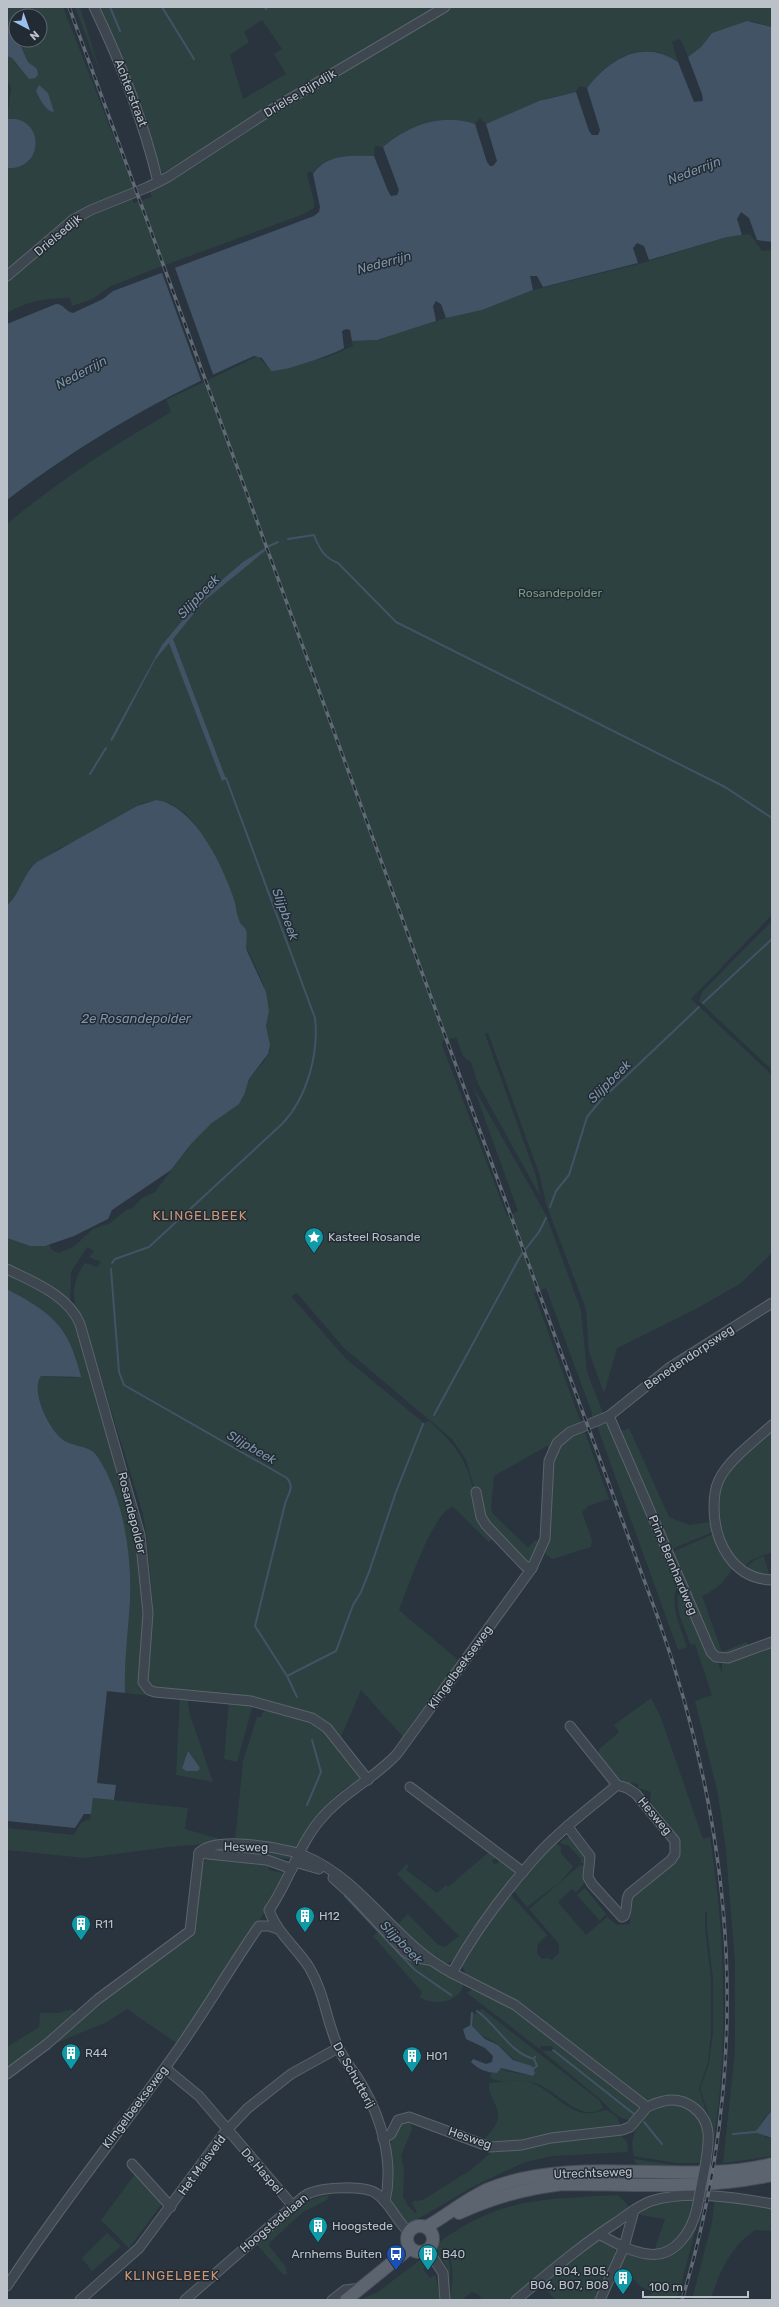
<svg xmlns="http://www.w3.org/2000/svg" width="779" height="2307" font-family="Rubik,sans-serif">
  <rect width="100%" height="100%" fill="#2a343f"/>
  <g fill="#2d4141" fill-rule="evenodd">
    <path d="M7,7H63L134,189L100,202L7,273V168L22,166L30,160L11,118L7,119L11,88L7,79V56L12,58L17,65L37,70L28,62L18,40H40V16H16V34L12,27L7,26Z"/>
    <path d="M75,7H80L101,75Z"/>
    <path d="M98,7H436L236,128L177,168L163,172L158,167ZM262,20L282,49L274,54L286,74L243,99L230,55L249,42L244,32Z"/>
    <path d="M451,7H772V27L752,21L718,31L712,33L701,47L688,57L682,42L679,39L672,42L678,62C642,37 610,58 587,88L579,86L576,92L549,98L486,124L480,118L475,124C442,113 409,125 383,147L375,146L374,156C352,156 327,153 313,173L309,171L307,175L314,201V208L304,214L157,268L111,286L92,299L72,306L70,298C47,298 27,301 7,313V279L75,223L132,199L134,203L152,197L150,192L168,183L240,134Z"/>
    <path d="M750,234L762,251L772,250V915L691,999L772,1075V1253L741,1283L696,1309L617,1348L604,1393L589,1352L586,1309L546,1204L540,1176L488,1033L485,1034L536,1176L540,1196L478,1084L471,1062L463,1056L456,1037L443,1041L442,1045L507,1216L518,1211L473,1086L546,1215L581,1310L587,1372L603,1413L592,1419V1413L546,1288L534,1293L581,1423L562,1434L549,1449L547,1446L494,1476L491,1508L493,1514L527,1547H529L535,1540L541,1542L531,1563H526L484,1520L466,1460L452,1439L344,1348L297,1293L291,1296L346,1359L424,1423L429,1421C445,1435 459,1449 467,1469C477,1493 475,1518 494,1537L489,1542L453,1507C434,1509 407,1590 399,1610L458,1660C448,1674 441,1688 431,1703H427L406,1732L404,1738L361,1690L340,1739L322,1719L258,1700L154,1692L149,1689L146,1683L153,1608L147,1538L143,1514L86,1329C83,1321 78,1313 76,1306C71,1292 76,1274 85,1263L97,1267L101,1262L89,1257L94,1251L87,1247L71,1272L70,1302L55,1291L7,1267V1238L30,1246L49,1244L52,1250L58,1253L73,1247L93,1229L110,1223L126,1210L133,1208L142,1198L155,1192L191,1144L219,1117L242,1100L249,1079L265,1060L270,1050L266,1026L269,1011L263,983L245,944L246,930L239,921L235,902L224,876L209,846L193,823L185,813L171,804L156,800L143,803L76,841L60,848L30,868L20,888L7,905V524C58,481 113,446 171,412L166,400L258,356L271,371L281,370L330,356L353,346L352,341L377,340L449,317L482,310L533,290L639,264L727,237Z"/>
    <path d="M772,921V1070L699,1001L703,991Z"/>
    <path d="M7,1274L60,1302L75,1317L136,1527L145,1589L141,1682L146,1694L143,1695L125,1693C124,1661 128,1633 130,1602C132,1562 124,1507 106,1471C102,1464 99,1456 92,1451C83,1445 71,1446 62,1439C49,1429 30,1391 41,1376L74,1378C80,1364 77,1359 71,1346C58,1317 34,1304 7,1289Z"/>
    <path d="M605,1424L609,1426L678,1585C668,1604 681,1627 687,1647L678,1650L597,1426Z"/>
    <path d="M629,1428L669,1517L689,1525L710,1522L713,1532L669,1550L620,1432Z"/>
    <path d="M584,1430L609,1499L588,1506L582,1512L592,1540L591,1547L553,1559L546,1555L545,1550L552,1461C557,1445 568,1435 584,1430Z"/>
    <path d="M772,1430V1552L751,1560L743,1568C733,1560 727,1546 723,1534C706,1480 738,1464 772,1430Z"/>
    <path d="M713,1534L721,1555L732,1569C724,1582 716,1590 702,1596L722,1652L746,1642L752,1647L722,1656L712,1650L670,1553Z"/>
    <path d="M764,1556L770,1577L745,1569L754,1560Z"/>
    <path d="M681,1591L715,1661L718,1662L722,1674V1662L772,1645V2111L764,2118L758,2130L766,2138H772V2156L723,2163L735,2051V1964L726,1850L718,1794L695,1701L712,1695L695,1644L691,1645C686,1632 671,1602 681,1591Z"/>
    <path d="M180,1696L187,1697L190,1715L213,1782L176,1775ZM186,1753L199,1766L196,1771H188L182,1764L186,1760Z"/>
    <path d="M651,1698L661,1718L703,1839L710,1837C726,1941 729,2048 712,2153H710L711,2134L709,2116L700,2089L709,2063L713,2033V1979L707,1929V1912H705V1929L711,1979V2032L708,2062L699,2089L706,2111L703,2112L699,2109L645,2101L517,2003L466,1975L462,1965L464,1958L510,1894L547,1935L538,1944L537,1953L542,1959L547,1958L552,1960L559,1953V1944L529,1909L580,1865L586,1867V1882L576,1892L572,1889L558,1902L586,1935L607,1917L617,1925L630,1924V1907L632,1898L679,1847L680,1839L650,1801L651,1792L638,1788V1784L619,1782L599,1757V1749L619,1732L614,1725Z"/>
    <path d="M229,1700L253,1704L237,1762L224,1759Z"/>
    <path d="M269,1710L319,1724L360,1776L356,1784C346,1782 323,1808 316,1817V1820L298,1849L235,1841L243,1761L257,1717H261L263,1712Z"/>
    <path d="M93,1798L188,1808L185,1829L230,1842L169,1847L85,1858L7,1850V1828L74,1835L81,1823L90,1819Z"/>
    <path d="M567,1837L572,1838L587,1855L586,1863H580L581,1859L568,1845L562,1844L560,1842Z"/>
    <path d="M555,1843L561,1847V1853L573,1867L560,1882L527,1907L513,1890L529,1869Z"/>
    <path d="M218,1849H254L292,1855L290,1859L218,1852Z"/>
    <path d="M489,1852L497,1856L492,1861L495,1865L500,1860L512,1866L515,1876L455,1960L445,1964L423,1949L398,1924L408,1914L437,1944L445,1947L459,1936L397,1874L407,1864L409,1866L406,1870L437,1893L446,1885L448,1887Z"/>
    <path d="M211,1857L268,1864L269,1870L283,1873L284,1876L268,1907L178,2044L127,2009L107,2022L49,2046L94,2007L194,1932L201,1864Z"/>
    <path d="M585,1888L606,1914L600,1921L577,1895Z"/>
    <path d="M380,1930L420,1961L458,1978L463,1986C459,2003 432,2006 420,1997L422,1992L373,1936Z"/>
    <path d="M474,1988L514,2008L637,2104L639,2112L633,2120C619,2121 609,2108 600,2099L542,2051H555L552,2046H540L541,2050L467,1993Z"/>
    <path d="M72,2009L76,2015L37,2050L7,2068V2047L39,2027L40,2013H59Z"/>
    <path d="M482,2009L599,2100L603,2108C581,2123 559,2093 540,2085C519,2075 506,2086 490,2078L491,2073H497L501,2068L505,2071L533,2076L526,2064C509,2061 507,2049 494,2042C484,2036 478,2034 471,2025L472,2014L477,2013Z"/>
    <path d="M522,2080C547,2084 562,2110 585,2113C593,2114 600,2111 607,2110L617,2117L620,2124L618,2126C584,2132 515,2149 484,2140C488,2134 494,2129 497,2122C503,2109 488,2100 489,2083Z"/>
    <path d="M665,2104L685,2105L700,2118L705,2133L702,2163H676L634,2156C627,2132 643,2112 665,2104Z"/>
    <path d="M410,2121L412,2129L401,2156L404,2170L403,2197L409,2207L415,2213L417,2212L412,2203L414,2201L423,2200L472,2169L494,2150L619,2134L627,2141L628,2152L552,2156L525,2162L476,2185L411,2223L404,2221L391,2203L393,2178L389,2148L399,2124Z"/>
    <path d="M634,2159L675,2165L700,2166H641L635,2163Z"/>
    <path d="M136,2173L164,2201L129,2248L101,2220Z"/>
    <path d="M329,2195L327,2200L303,2212L269,2243L270,2247L285,2266L287,2274H283L257,2245C278,2227 301,2197 329,2195Z"/>
    <path d="M618,2195L628,2205L627,2211L511,2300H482L479,2295L472,2292L461,2300H449C453,2287 455,2261 446,2250L450,2266V2292C446,2287 449,2276 448,2269C446,2262 437,2258 437,2251C436,2241 447,2237 454,2232C509,2196 556,2199 618,2195Z"/>
    <path d="M715,2197L772,2207V2231L755,2230C730,2247 720,2272 710,2300H692L712,2222Z"/>
    <path d="M696,2198C688,2227 685,2242 654,2251L665,2219L640,2215C648,2197 679,2200 696,2198Z"/>
    <path d="M701,2198H704L677,2300H645L646,2296L651,2294L650,2291L640,2286L626,2270L622,2271L617,2266L625,2255L630,2253L673,2251Z"/>
    <path d="M107,2233L121,2246L92,2271L82,2258Z"/>
    <path d="M601,2240L614,2247L616,2255L597,2300H555L541,2283L594,2241Z"/>
    <path d="M420,2260L427,2265L423,2269L430,2278L435,2275L441,2300H359L378,2292Z"/>
  </g>
  <g fill="#425365">
    <path d="M747,21L772,27V242L757,240L749,218L741,212L737,219L742,235L727,237L649,260L644,246L637,243L633,248L638,263L543,287L537,276H530L533,290L482,310L446,318L441,304L436,301L433,306L436,321L377,340L352,341L350,330L346,329L342,331L344,348C332,355 283,372 271,371L262,358L254,356C167,394 82,442 7,500V324L56,304C64,304 66,312 73,313L103,299L113,291L314,216L319,212L320,207L313,174C327,153 352,156 374,156L388,191L391,196L397,195L399,190L383,147C409,125 442,113 475,124L487,162L490,166H493L497,161L486,124L539,101L576,92L589,131L592,135H598L600,130L587,88C610,59 642,38 678,62L694,102L703,101L702,94L688,57L701,47L712,33Z"/>
    <path d="M7,26L12,27L16,34V40H18L28,62L37,69L38,75L35,78L29,79L12,58L7,56Z"/>
    <path d="M39,85L48,93L54,112C45,111 40,99 36,91Z"/>
    <path d="M7,119C45,115 45,171 7,168Z"/>
    <path d="M268,546L265,551L204,601L173,639L226,779L222,781L169,643L155,660L116,734L112,741L110,740L162,645L201,598L243,562Z"/>
    <path d="M156,800C195,805 224,868 235,902C236,908 237,914 239,920C240,924 244,926 246,930C248,936 245,944 247,951L266,992L269,1011L266,1026L270,1045L268,1054L249,1079L244,1095L239,1104L212,1123L191,1144L171,1170L112,1210L108,1219L74,1236L45,1246H30L7,1238V905C21,893 23,873 37,862L137,806Z"/>
    <path d="M7,1289C52,1313 69,1326 81,1377L41,1376C30,1391 49,1429 62,1439C71,1446 83,1445 92,1451C99,1456 102,1465 106,1471C125,1510 132,1559 130,1602C128,1633 124,1662 125,1693L107,1691L97,1783L116,1785L114,1800L93,1798L91,1814H84L75,1828L7,1821Z"/>
    <path d="M188,1751L200,1768L198,1771H186L182,1768Z"/>
    <path d="M471,2025L485,2039L498,2045L513,2060L532,2066L535,2073L533,2076L501,2068L497,2073C487,2073 478,2069 471,2062L473,2059L486,2064L492,2062L493,2056L485,2048L466,2039L463,2029Z"/>
    <path d="M772,2111V2138L754,2132C760,2128 764,2118 772,2111Z"/>
  </g>
  <path fill="#2a343f" d="M174,265L214,377L202,383L161,270Z"/>
  <g fill="none" stroke-linecap="round" stroke-linejoin="round">
    <g stroke="#425365" stroke-width="2">
      <path d="M110,7L120,31"/>
      <path d="M162,7L194,59"/>
      <path d="M265,7L266,9"/>
      <path d="M288,539L314,535C319,548 324,558 338,563L396,622L725,787L772,818"/>
      <path d="M267,547L278,542"/>
      <path d="M90,774L106,748"/>
      <path d="M703,1003L772,939"/>
      <path d="M550,1207L556,1191L569,1175L587,1117L600,1101L699,1007"/>
      <path d="M112,1263L115,1259L149,1247L282,1124C307,1098 319,1054 315,1018L226,778"/>
      <path d="M111,1269L119,1372L124,1385L287,1478C295,1488 288,1493 285,1504L255,1626L287,1676"/>
      <path d="M434,1415L521,1255L539,1232L546,1218"/>
      <path d="M297,1697L287,1676L336,1651L353,1605L361,1592L369,1572L396,1492L423,1424"/>
      <path d="M307,1805L321,1772L312,1740"/>
      <path d="M345,1896L415,1970L451,1995"/>
      <path d="M477,2011C497,2025 510,2053 534,2059L535,2057"/>
      <path d="M471,2027L472,2013"/>
      <path d="M553,2050L634,2114"/>
      <path d="M533,2069L537,2066L534,2059"/>
      <path d="M644,2122L662,2144"/>
      <path d="M733,2134L755,2132"/>
    </g>
    <defs>
      <g id="minor">
        <path d="M94,7C122,65 143,119 158,182"/>
        <path d="M7,276L74,219L91,210L148,187L168,177L266,113L445,7"/>
        <path d="M7,1269C33,1282 68,1295 80,1324L140,1535L148,1613L143,1682L149,1690L155,1692L251,1701L312,1718L327,1728L368,1780"/>
        <path d="M609,1416L711,1652L716,1657L728,1658L772,1642"/>
        <path d="M772,1425C756,1440 728,1460 719,1480C715,1488 714,1498 714,1507C714,1542 733,1579 772,1580"/>
        <path d="M476,1492L481,1517L486,1525L525,1566L532,1568"/>
        <path d="M617,1785C589,1809 557,1832 533,1860C503,1894 474,1933 452,1973L515,2005L647,2107C652,2105 658,2102 664,2101C685,2096 706,2112 708,2133C709,2142 707,2152 706,2161"/>
        <path d="M410,1787L523,1872"/>
        <path d="M568,1827L590,1856L588,1877L592,1884L622,1917L624,1916C628,1909 625,1901 629,1894L671,1860L675,1854V1841L636,1794L627,1788L617,1785L570,1726"/>
        <path d="M199,1853C214,1836 274,1847 294,1852"/>
        <path d="M199,1853L267,1860L292,1869"/>
        <path d="M305,1856C365,1881 395,1944 452,1973"/>
        <path d="M295,1862L319,1869"/>
        <path d="M333,1878L353,1896L405,1952L416,1958L429,1960"/>
        <path d="M165,2068L199,2096L293,2206"/>
        <path d="M7,2074L47,2044L98,1999L190,1931L199,1853"/>
        <path d="M383,2139L391,2134L398,2120L409,2117L490,2147L522,2145L551,2138L622,2130L630,2127L647,2107"/>
        <path d="M132,2164L171,2207"/>
        <path d="M385,2202C394,2163 382,2119 362,2085C355,2072 344,2061 338,2047C326,2020 325,1994 309,1967C296,1947 277,1933 269,1910C289,1882 298,1846 320,1820C342,1793 374,1779 397,1754L532,1568L545,1539L549,1461L557,1443L570,1432L609,1416L669,1368L772,1303"/>
        <path d="M599,2234C614,2242 630,2252 648,2254C675,2258 692,2231 697,2208"/>
        <path d="M428,2250L443,2273L445,2300"/>
        <path d="M7,2286C59,2207 118,2134 172,2058C203,2015 229,1969 259,1926H269L278,1929"/>
        <path d="M80,2300L139,2248L225,2132L248,2108L291,2074L338,2048"/>
        <path d="M185,2300L293,2206C298,2201 304,2195 310,2193C324,2187 365,2185 377,2194C391,2204 396,2221 409,2232"/>
        <path d="M332,2300L345,2290L361,2288"/>
        <path d="M516,2300C549,2273 581,2245 617,2222C627,2215 639,2205 651,2201C687,2190 735,2197 772,2204"/>
        <path d="M600,2300L624,2247L634,2210"/>
      </g>
      <g id="major">
        <path d="M459,2213C491,2198 527,2188 563,2184C630,2184 706,2190 772,2175"/>
        <circle cx="420" cy="2239" r="13"/>
        <path d="M426,2227C448,2215 468,2197 491,2188C578,2154 684,2186 772,2164"/>
        <path d="M346,2300L410,2248"/>
      </g>
    </defs>
    <use href="#minor" stroke="#5b646c" stroke-width="11"/>
    <use href="#major" stroke="#474f58" stroke-width="14"/>
    <use href="#minor" stroke="#3e464f" stroke-width="9"/>
    <use href="#major" stroke="#5c656f" stroke-width="12"/>
    <defs>
      <path id="rail" d="M69,7L658,1618C738,1845 752,2068 682,2300"/>
    </defs>
    <use href="#rail" stroke="#606a75" stroke-width="3.5"/>
    <use href="#rail" stroke="#222b34" stroke-width="2" stroke-dasharray="6" stroke-linecap="butt"/>
    <defs>
      <path id="minor-bridge" d="M697,2208L706,2161"/>
    </defs>
    <use href="#minor-bridge" stroke="#5b646c" stroke-width="11" stroke-linecap="butt"/>
    <use href="#minor-bridge" stroke="#3e464f" stroke-width="9"/>
  </g>
  <defs>
    <symbol id="sight-pin" viewBox="-11 -11 22 30"><path d="M0 17L-7.5 6A9.5 9.5 0 1 1 7.5 6Z" fill="#0f9aa8" stroke="#222b34"/><path d="M0-6L1.8-2.2L6-1.7L2.9 1.2L3.7 5.4L0 3.3L-3.7 5.4L-2.9 1.2L-6-1.7L-1.8-2.2Z" fill="#fff"/></symbol>
    <symbol id="building-pin" viewBox="-11 -11 22 30"><path d="M0 17L-7.5 6A9.5 9.5 0 1 1 7.5 6Z" fill="#0f9aa8" stroke="#222b34"/><path d="M-4-6H4V6H1V3H-1V6H-4ZM-2.5-4.3h1.7v1.8h-1.7ZM.8-4.3h1.7v1.8H.8ZM-2.5-1h1.7V.8h-1.7ZM.8-1h1.7V.8H.8Z" fill="#fff"/></symbol>
    <symbol id="bus-pin" viewBox="-11 -11 22 30"><path d="M0 17L-7.5 6A9.5 9.5 0 1 1 7.5 6Z" fill="#1a4fb4" stroke="#222b34"/><path d="M-5-6H5V4H4V6H2V4H-2V6H-4V4H-5ZM-3.5-4V0h7V-4ZM-3.5 1.2v1.5H-2V1.2ZM2 1.2v1.5H3.5V1.2Z" fill="#fff"/></symbol>
  </defs>
  <g fill-rule="evenodd">
    <use href="#sight-pin" x="303" y="1226" width="22" height="30"/>
    <use href="#building-pin" x="294" y="1905" width="22" height="30"/>
    <use href="#building-pin" x="70" y="1913" width="22" height="30"/>
    <use href="#building-pin" x="60" y="2042" width="22" height="30"/>
    <use href="#building-pin" x="401" y="2045" width="22" height="30"/>
    <use href="#building-pin" x="307" y="2215" width="22" height="30"/>
    <use href="#bus-pin" x="385" y="2243" width="22" height="30"/>
    <use href="#building-pin" x="417" y="2243" width="22" height="30"/>
    <use href="#building-pin" x="612" y="2267" width="22" height="30"/>
  </g>
  <g text-anchor="middle" stroke-width="3" stroke-linejoin="round" paint-order="stroke">
    <g font-size="12" fill="#bac1c9" stroke="#222b34">
      <text transform="translate(131 93) rotate(69)" y="4">Achterstraat</text>
      <text transform="translate(300 93) rotate(-31)" y="4">Drielse Rijndijk</text>
      <text transform="translate(58 235) rotate(-40)" y="4">Drielsedijk</text>
      <text transform="translate(689 1357) rotate(-34)" y="4">Benedendorpsweg</text>
      <text transform="translate(132 1513) rotate(76)" y="4">Rosandepolder</text>
      <text transform="translate(673 1565) rotate(67)" y="4">Prins Bernhardweg</text>
      <text transform="translate(460 1667) rotate(-54)" y="4">Klingelbeekseweg</text>
      <text transform="translate(655 1816) rotate(50)" y="4">Hesweg</text>
      <text transform="translate(246 1847) rotate(1)" y="4">Hesweg</text>
      <text transform="translate(354 2075) rotate(61)" y="4">De Schutterij</text>
      <text transform="translate(135 2107) rotate(-53)" y="4">Klingelbeekseweg</text>
      <text transform="translate(470 2138) rotate(19)" y="4">Hesweg</text>
      <text transform="translate(202 2165) rotate(-54)" y="4">Het Maisveld</text>
      <text transform="translate(262 2171) rotate(49)" y="4">De Haspel</text>
      <text transform="translate(593 2173) rotate(-2)" y="4">Utrechtseweg</text>
      <text transform="translate(274 2223) rotate(-40)" y="4">Hoogstedelaan</text>
    </g>
    <g font-size="12" fill="#7c9c82" stroke="#222b34">
      <text x="560" y="597">Rosandepolder</text>
    </g>
    <g font-size="12" fill="#bac1c9" stroke="#222b34" text-anchor="start">
      <text x="328" y="1241">Kasteel Rosande</text>
      <text x="319" y="1920">H12</text>
      <text x="95" y="1928">R11</text>
      <text x="85" y="2057">R44</text>
      <text x="426" y="2060">H01</text>
      <text x="332" y="2230">Hoogstede</text>
      <text x="382" y="2258" text-anchor="end">Arnhems Buiten</text>
      <text x="442" y="2258">B40</text>
      <text x="609" y="2275" text-anchor="end">B04, B05,<tspan x="609" dy="14">B06, B07, B08</tspan></text>
    </g>
    <g font-size="13" font-style="italic" fill="#7f93a8" stroke="#222b34">
      <text transform="translate(694 170) rotate(-21)" y="5">Nederrijn</text>
      <text transform="translate(384 262) rotate(-15)" y="5">Nederrijn</text>
      <text transform="translate(81 372) rotate(-28)" y="5">Nederrijn</text>
      <text transform="translate(198 596) rotate(-47)" y="5">Slijpbeek</text>
      <text transform="translate(286 914) rotate(70)" y="5">Slijpbeek</text>
      <text x="136" y="1023">2e Rosandepolder</text>
      <text transform="translate(609 1081) rotate(-45)" y="5">Slijpbeek</text>
      <text transform="translate(252 1447) rotate(30)" y="5">Slijpbeek</text>
      <text transform="translate(402 1942) rotate(46)" y="5">Slijpbeek</text>
    </g>
    <g font-size="13" letter-spacing="1" fill="#c99676" stroke="#222b34">
      <text x="200" y="1220">KLINGELBEEK</text>
      <text x="172" y="2280">KLINGELBEEK</text>
    </g>
  </g>
  <rect width="779" height="2307" fill="none" stroke="#bac1c9" stroke-width="16"/>
  <g transform="translate(28 28) rotate(139)"><circle r="19" fill="#222b34" stroke="#5f6770"/>
  <path d="M0-3L7 15L0 10L-7 15Z" fill="#9dbfec"/>
  <text y="-6" font-size="11" font-weight="bold" text-anchor="middle" fill="#bac1c9">N</text>
  </g>
  <path d="M643 2291v6h105v-6" fill="none" stroke="#bac1c9" stroke-width="2"/>
  <text x="649" y="2291" font-size="12" fill="#bac1c9" stroke="#222b34" stroke-width="3" paint-order="stroke">100 m</text>
</svg>
